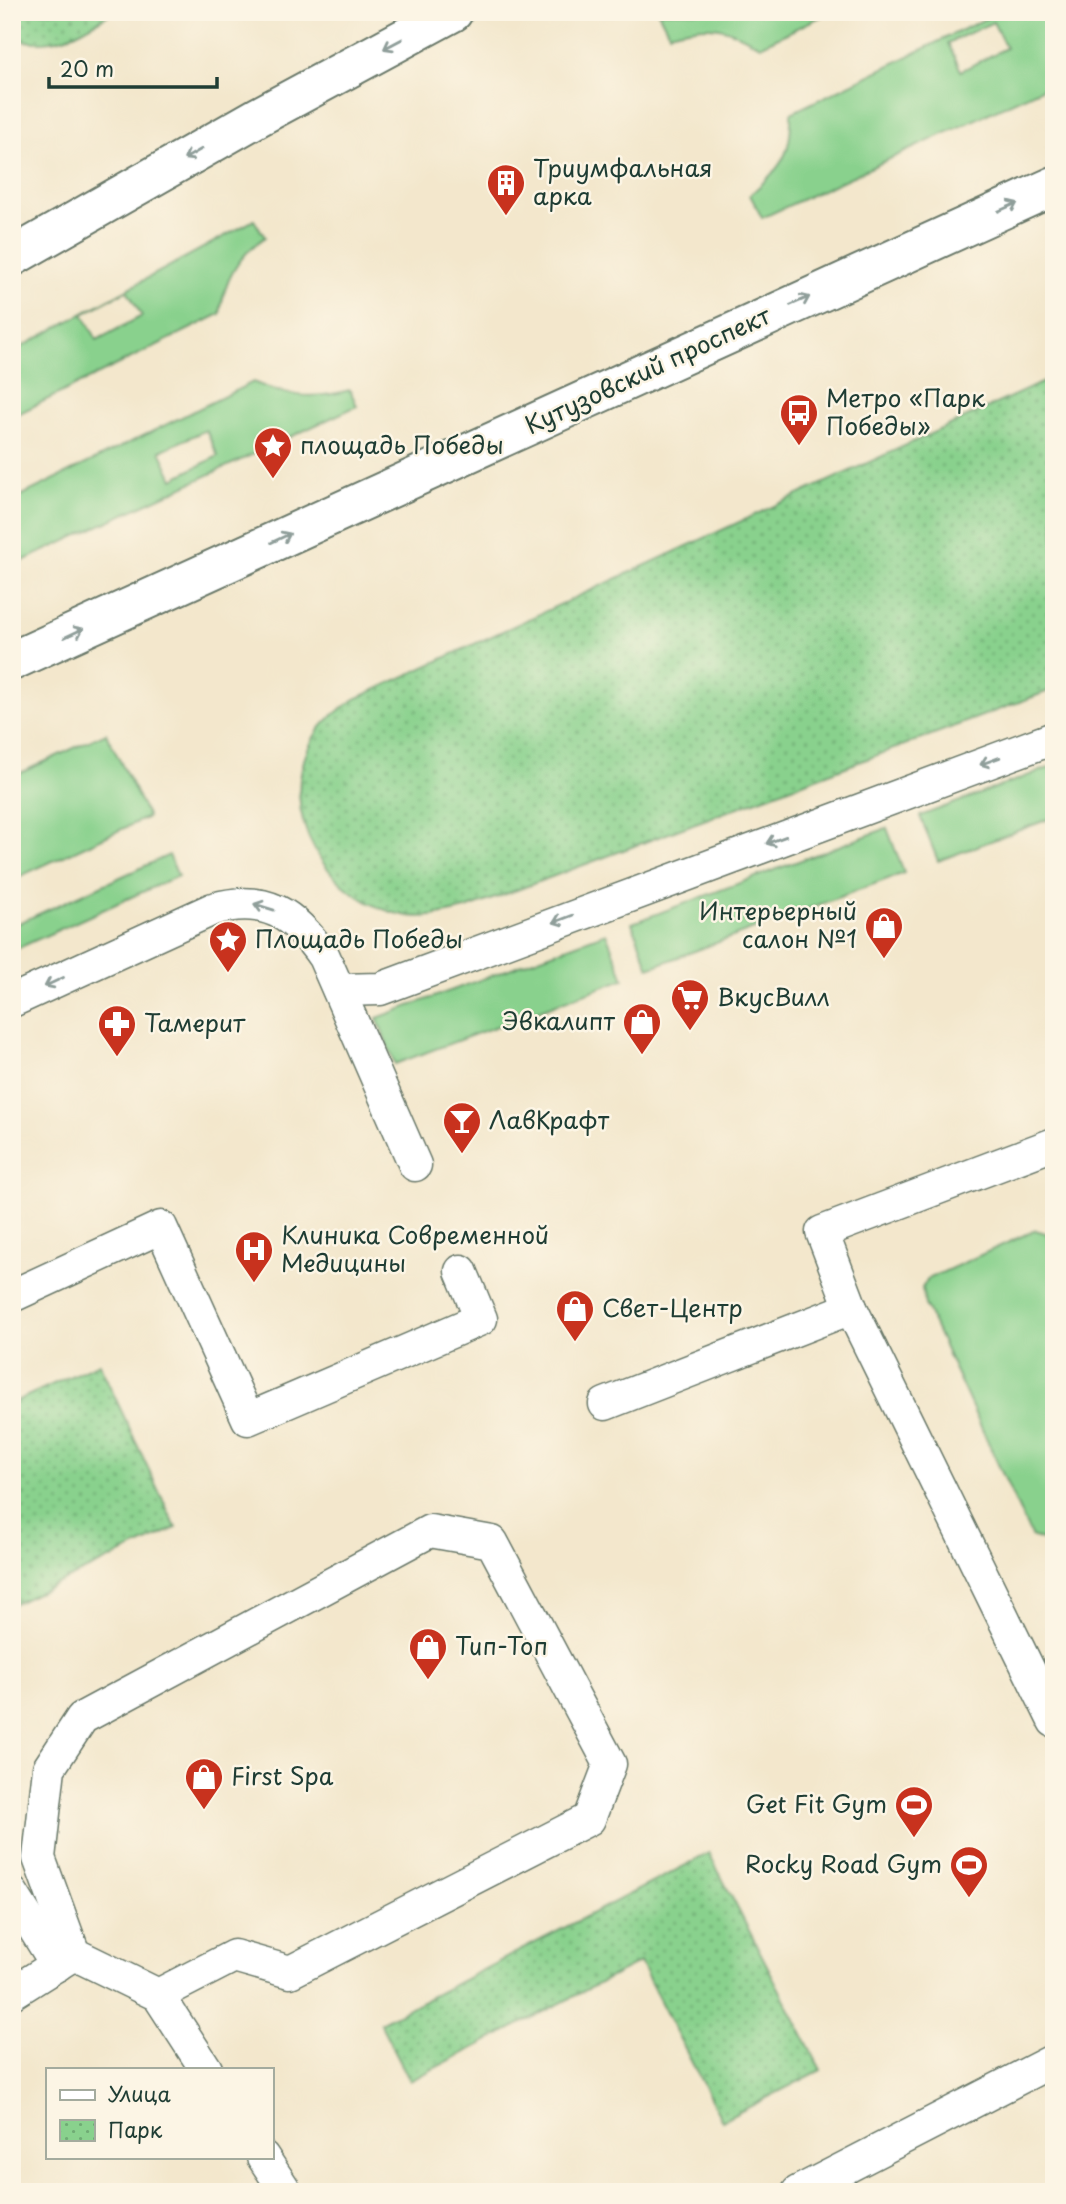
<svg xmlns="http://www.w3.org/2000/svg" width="1066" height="2204" font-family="'Playpen Sans',sans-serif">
  <defs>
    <pattern id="park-dots" width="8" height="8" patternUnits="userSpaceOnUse" patternTransform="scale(1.75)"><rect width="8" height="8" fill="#89d18d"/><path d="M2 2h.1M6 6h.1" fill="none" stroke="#6fab74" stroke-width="1.8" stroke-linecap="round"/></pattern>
  </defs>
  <rect width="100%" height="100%" fill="#fcf5e5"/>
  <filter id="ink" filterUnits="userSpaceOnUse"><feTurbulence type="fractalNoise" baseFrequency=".0143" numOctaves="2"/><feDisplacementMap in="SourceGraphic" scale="14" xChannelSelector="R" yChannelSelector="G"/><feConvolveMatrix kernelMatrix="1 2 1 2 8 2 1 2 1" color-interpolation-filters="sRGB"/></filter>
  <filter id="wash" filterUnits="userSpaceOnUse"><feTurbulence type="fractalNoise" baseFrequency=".00686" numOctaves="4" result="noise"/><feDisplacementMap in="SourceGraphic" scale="28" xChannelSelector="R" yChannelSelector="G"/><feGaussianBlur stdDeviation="1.57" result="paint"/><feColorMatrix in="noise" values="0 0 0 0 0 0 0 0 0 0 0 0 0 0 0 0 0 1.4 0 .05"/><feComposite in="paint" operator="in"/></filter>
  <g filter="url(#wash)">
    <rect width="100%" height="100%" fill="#f3e7cc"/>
    <g fill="#89d18d" stroke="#548760" stroke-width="2" fill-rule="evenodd">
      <path d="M658,12H830L760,46C723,24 710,23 669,33Z"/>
      <path d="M999,12H1054V83L762,218L750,195C781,166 792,157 791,113ZM993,22L1006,48L961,71L948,43Z"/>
      <path d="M254,220L265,237C237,257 224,281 220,314L12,417V352ZM127,290L142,316L97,340L83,314Z"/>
      <path d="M253,382C287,397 314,400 350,390L357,406L12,566V515L15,513L12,500ZM206,430L218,456L173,479L160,451Z"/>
      <path d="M106,733L148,817L12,880V777Z"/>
      <path d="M1054,766V817L938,861L920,816Z"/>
      <path d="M887,828L904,873L649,968L632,923Z"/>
      <path d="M169,855L178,876L12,951V926Z"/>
      <path d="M606,933L624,979L395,1064L377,1018Z"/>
      <path d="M1035,1230L1046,1233L1054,1246V1545L1031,1536L925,1305L922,1288L928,1279Z"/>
    </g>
    <g fill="url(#park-dots)" stroke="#548760" stroke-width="2">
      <path d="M12,12H113C76,34 56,49 12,39Z"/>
      <path d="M1054,377V689L466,909C448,913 426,919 408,916C328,903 272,813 313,739C322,721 339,710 355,699Z"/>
      <path d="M99,1363L176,1528L12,1605V1403Z"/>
      <path d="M709,1853L821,2070L722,2121L640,1962L410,2081L380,2023Z"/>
    </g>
  </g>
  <g filter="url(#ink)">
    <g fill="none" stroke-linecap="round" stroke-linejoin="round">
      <defs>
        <g id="lane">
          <path d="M339,990L380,989L1054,738"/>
          <path d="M12,1001L213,909C266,894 294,914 324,957L415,1165"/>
          <path d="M1054,1144L822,1232L851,1308L1054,1721"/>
          <path d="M12,1296L161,1227L248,1419L481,1319L461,1271"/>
          <path d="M605,1404L851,1308"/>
          <path d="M430,1531L492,1542L610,1764L589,1819L290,1972L234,1956L158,1995L74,1954L39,1858L49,1768L82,1718Z"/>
          <path d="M12,1893L57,1965"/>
          <path d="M12,1993L74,1954"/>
          <path d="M158,1995L206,2069"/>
          <path d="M263,2157L286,2192"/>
          <path d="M798,2192L1054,2060"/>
        </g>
        <g id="primary">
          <path d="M12,257L258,117L453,12"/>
          <path d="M12,661L1054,186"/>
        </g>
      </defs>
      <use href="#lane" stroke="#697869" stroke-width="35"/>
      <use href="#primary" stroke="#697869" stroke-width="42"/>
      <use href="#lane" stroke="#fff" stroke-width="32"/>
      <use href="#primary" stroke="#fff" stroke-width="38"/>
    </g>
    <defs><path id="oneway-shaft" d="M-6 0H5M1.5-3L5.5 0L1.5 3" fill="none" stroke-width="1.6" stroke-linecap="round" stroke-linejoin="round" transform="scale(1.75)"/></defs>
    <g stroke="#8f9e9a">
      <use href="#oneway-shaft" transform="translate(393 44) rotate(152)"/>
      <use href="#oneway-shaft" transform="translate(193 154) rotate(150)"/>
      <use href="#oneway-shaft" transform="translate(1008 207) rotate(-24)"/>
      <use href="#oneway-shaft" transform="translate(800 301) rotate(-24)"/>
      <use href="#oneway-shaft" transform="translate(281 538) rotate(-25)"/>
      <use href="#oneway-shaft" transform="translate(74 633) rotate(-25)"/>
      <use href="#oneway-shaft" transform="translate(990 761) rotate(160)"/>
      <use href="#oneway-shaft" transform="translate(776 840) rotate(160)"/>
      <use href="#oneway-shaft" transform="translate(264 907) rotate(-163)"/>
      <use href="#oneway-shaft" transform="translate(563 919) rotate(159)"/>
      <use href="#oneway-shaft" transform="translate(54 982) rotate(155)"/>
    </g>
  </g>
  <defs>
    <symbol id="building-pin" viewBox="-11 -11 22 30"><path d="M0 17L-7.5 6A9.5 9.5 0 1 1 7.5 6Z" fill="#c8321e" stroke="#fcf5e5"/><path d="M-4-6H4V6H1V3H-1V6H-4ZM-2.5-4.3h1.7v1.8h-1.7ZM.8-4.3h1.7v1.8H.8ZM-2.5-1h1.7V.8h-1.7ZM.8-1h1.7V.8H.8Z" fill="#fff"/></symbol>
    <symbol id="bus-pin" viewBox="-11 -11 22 30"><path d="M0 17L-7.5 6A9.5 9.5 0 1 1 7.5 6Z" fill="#c8321e" stroke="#fcf5e5"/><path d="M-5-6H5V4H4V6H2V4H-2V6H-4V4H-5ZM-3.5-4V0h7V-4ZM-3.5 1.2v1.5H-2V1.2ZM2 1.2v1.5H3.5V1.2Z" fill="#fff"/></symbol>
    <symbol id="sight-pin" viewBox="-11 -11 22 30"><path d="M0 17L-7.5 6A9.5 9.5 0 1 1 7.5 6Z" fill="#c8321e" stroke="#fcf5e5"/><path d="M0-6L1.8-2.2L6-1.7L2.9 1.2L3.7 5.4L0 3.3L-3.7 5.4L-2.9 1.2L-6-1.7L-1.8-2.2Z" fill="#fff"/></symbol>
    <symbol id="shop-pin" viewBox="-11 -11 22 30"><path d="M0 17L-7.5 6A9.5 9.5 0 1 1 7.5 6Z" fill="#c8321e" stroke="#fcf5e5"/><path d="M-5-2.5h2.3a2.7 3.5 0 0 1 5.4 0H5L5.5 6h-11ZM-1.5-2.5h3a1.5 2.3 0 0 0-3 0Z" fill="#fff"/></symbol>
    <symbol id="supermarket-pin" viewBox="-11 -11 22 30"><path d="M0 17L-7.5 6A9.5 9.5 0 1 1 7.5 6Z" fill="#c8321e" stroke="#fcf5e5"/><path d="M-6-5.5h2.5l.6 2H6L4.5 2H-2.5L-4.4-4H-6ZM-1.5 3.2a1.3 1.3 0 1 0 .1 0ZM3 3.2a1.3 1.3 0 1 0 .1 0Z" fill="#fff"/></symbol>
    <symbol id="pharmacy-pin" viewBox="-11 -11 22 30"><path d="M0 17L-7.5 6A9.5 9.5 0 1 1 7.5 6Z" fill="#c8321e" stroke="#fcf5e5"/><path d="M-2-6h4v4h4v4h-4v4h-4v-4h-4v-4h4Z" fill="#fff"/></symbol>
    <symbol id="bar-pin" viewBox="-11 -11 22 30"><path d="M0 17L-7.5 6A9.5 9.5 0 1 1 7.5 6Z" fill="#c8321e" stroke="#fcf5e5"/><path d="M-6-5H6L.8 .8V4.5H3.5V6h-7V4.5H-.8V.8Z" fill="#fff"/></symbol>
    <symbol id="hospital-pin" viewBox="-11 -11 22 30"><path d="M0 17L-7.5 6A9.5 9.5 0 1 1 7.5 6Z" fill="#c8321e" stroke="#fcf5e5"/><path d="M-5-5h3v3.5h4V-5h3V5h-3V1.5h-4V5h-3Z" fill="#fff"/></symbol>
    <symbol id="stadium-pin" viewBox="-11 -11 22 30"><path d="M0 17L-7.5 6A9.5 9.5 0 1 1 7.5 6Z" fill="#c8321e" stroke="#fcf5e5"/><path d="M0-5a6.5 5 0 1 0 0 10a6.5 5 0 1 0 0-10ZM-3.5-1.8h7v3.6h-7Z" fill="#fff"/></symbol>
  </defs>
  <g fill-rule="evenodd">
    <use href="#building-pin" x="484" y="161" width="44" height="60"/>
    <use href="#bus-pin" x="777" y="391" width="44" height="60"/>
    <use href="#sight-pin" x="251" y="424" width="44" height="60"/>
    <use href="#shop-pin" x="862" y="904" width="44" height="60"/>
    <use href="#sight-pin" x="206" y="918" width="44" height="60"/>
    <use href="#supermarket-pin" x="668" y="976" width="44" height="60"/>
    <use href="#shop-pin" x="620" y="1000" width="44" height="60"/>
    <use href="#pharmacy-pin" x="95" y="1002" width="44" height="60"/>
    <use href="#bar-pin" x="440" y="1099" width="44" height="60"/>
    <use href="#hospital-pin" x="232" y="1228" width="44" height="60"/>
    <use href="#shop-pin" x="553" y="1287" width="44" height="60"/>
    <use href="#shop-pin" x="406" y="1625" width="44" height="60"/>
    <use href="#shop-pin" x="182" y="1755" width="44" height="60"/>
    <use href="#stadium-pin" x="892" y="1783" width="44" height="60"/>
    <use href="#stadium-pin" x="947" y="1843" width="44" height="60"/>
  </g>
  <g text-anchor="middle" stroke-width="5" stroke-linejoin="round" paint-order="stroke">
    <g font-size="24" fill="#1f3d34" stroke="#fcf5e5" text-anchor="start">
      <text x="533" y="177">Триумфальная<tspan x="533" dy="28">арка</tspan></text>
      <text x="826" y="407">Метро «Парк<tspan x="826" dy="28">Победы»</tspan></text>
      <text x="300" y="454">площадь Победы</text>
      <text x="857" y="920" text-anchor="end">Интерьерный<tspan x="857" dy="28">салон №1</tspan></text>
      <text x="255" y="948">Площадь Победы</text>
      <text x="717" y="1006">ВкусВилл</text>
      <text x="615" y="1030" text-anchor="end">Эвкалипт</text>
      <text x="144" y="1032">Тамерит</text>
      <text x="489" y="1129">ЛавКрафт</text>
      <text x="281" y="1244">Клиника Современной<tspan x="281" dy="28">Медицины</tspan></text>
      <text x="602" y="1317">Свет-Центр</text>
      <text x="455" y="1655">Тип-Топ</text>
      <text x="231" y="1785">First Spa</text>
      <text x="887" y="1813" text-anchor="end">Get Fit Gym</text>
      <text x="942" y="1873" text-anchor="end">Rocky Road Gym</text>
    </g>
    <g font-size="24" fill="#1f3d34" stroke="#fcf5e5">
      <text transform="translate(648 371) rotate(-25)" y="8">Кутузовский проспект</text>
    </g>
  </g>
  <rect width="1066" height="2204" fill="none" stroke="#fcf5e5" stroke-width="42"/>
  <rect x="46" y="2068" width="228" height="91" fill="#fcf5e5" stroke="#a4ab9e" stroke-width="2"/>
  <rect x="60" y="2090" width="35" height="10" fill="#ffffff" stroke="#a4ab9e" stroke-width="2"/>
  <text x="108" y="2102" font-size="21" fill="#1f3d34">Улица</text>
  <rect x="60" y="2120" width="35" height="21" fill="url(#park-dots)" stroke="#a4ab9e" stroke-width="2"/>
  <text x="108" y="2138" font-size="21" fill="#1f3d34">Парк</text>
  <path d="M49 77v10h168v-10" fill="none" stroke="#1f3d34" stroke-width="3.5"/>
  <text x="60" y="77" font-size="21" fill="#1f3d34" stroke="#fcf5e5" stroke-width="5" paint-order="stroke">20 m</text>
</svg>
